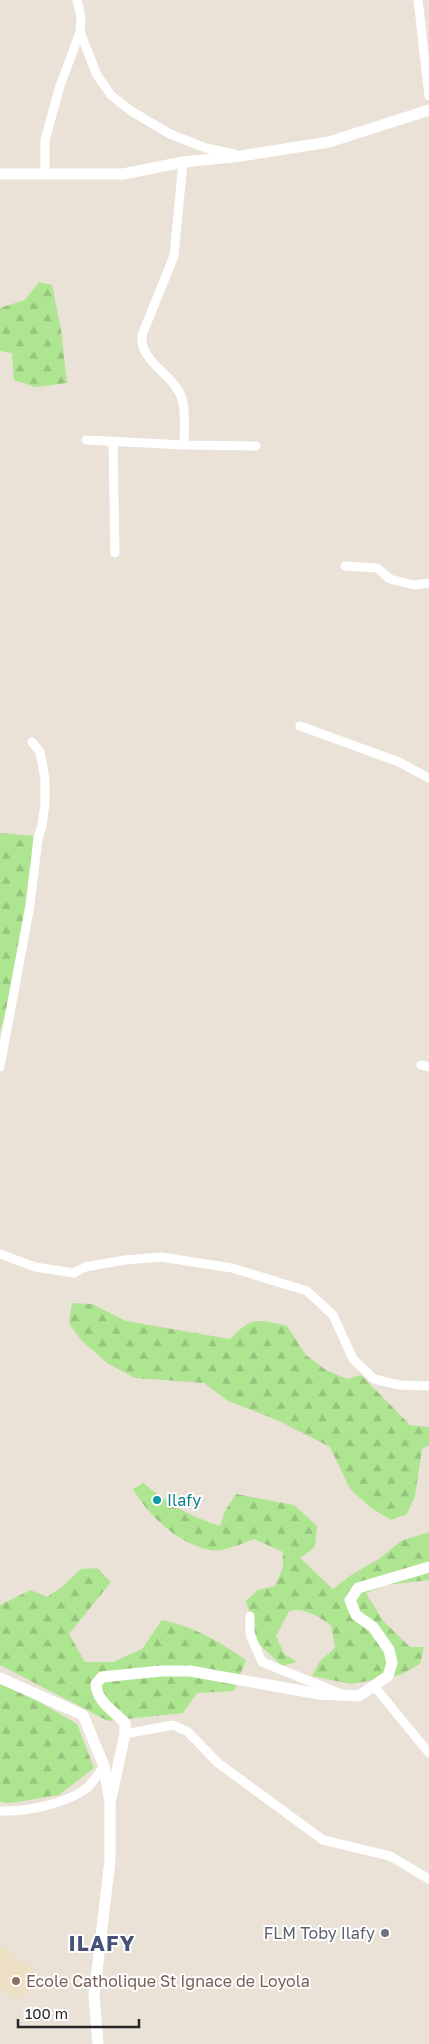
<svg xmlns="http://www.w3.org/2000/svg" width="429" height="2044" font-family="'Golos Text',sans-serif">
  <defs>
    <pattern id="forest-firs" width="22" height="20" patternUnits="userSpaceOnUse" patternTransform="scale(1.25)"><rect width="22" height="20" fill="#aee590"/><path d="M5 1l3.5 6h-7zM16 11l3.5 6h-7z" fill="#96c47c"/></pattern>
  </defs>
  <rect width="100%" height="100%" fill="#ebe2d7"/>
  <path fill="#eee0c5" d="M0,1946L36,1970L24,1999L0,1991Z"/>
  <g fill="url(#forest-firs)">
    <path d="M39,282L52,285L61,330L67,383L35,387L14,380L12,353L0,351V308L25,300Z"/>
    <path d="M0,833L36,836V855L13,984L0,1032Z"/>
    <path d="M72,1303L92,1304L126,1321L230,1339C252,1316 258,1319 287,1326L306,1355L326,1370L347,1379L361,1375L410,1425L429,1427V1445L422,1449L415,1496L407,1514L391,1520L371,1508L350,1489L330,1447L277,1420L228,1401L204,1383L135,1378L107,1363L82,1341L69,1324Z"/>
    <path d="M143,1483C169,1504 189,1516 220,1526L225,1511L236,1494L294,1505L317,1526L315,1547L300,1558L333,1589L351,1575L379,1559L401,1541L429,1532V1580L385,1585L366,1593L384,1622L410,1647H424L420,1664L400,1675L351,1684L312,1676L320,1661L335,1648L331,1625C318,1617 305,1607 289,1611L276,1636L284,1654L297,1662L282,1666L258,1643L246,1601L258,1590L275,1586L283,1567V1552L254,1539C244,1543 220,1553 210,1550C177,1543 149,1516 133,1489Z"/>
    <path d="M97,1568L111,1582L69,1634L85,1662H113L142,1649L162,1620C193,1626 220,1642 246,1660L234,1691L197,1693L183,1713L108,1721L0,1665V1605L31,1590L47,1597L62,1587L81,1569Z"/>
    <path d="M0,1679L77,1724L94,1768L59,1795L11,1803L0,1802Z"/>
  </g>
  <g fill="none" stroke-linecap="round" stroke-linejoin="round">
    <g stroke="#fff" stroke-width="9">
      <path d="M77,0L81,17L80,32L97,75L111,95L131,111L170,134L206,148L234,154"/>
      <path d="M418,0L429,96"/>
      <path d="M183,162L174,256L142,335C139,363 175,374 182,399C186,411 184,432 184,445L256,446"/>
      <path d="M45,173V140L60,86L80,32"/>
      <path d="M86,440L184,445"/>
      <path d="M113,442L115,553"/>
      <path d="M345,566L377,568L390,579L414,585L429,583"/>
      <path d="M300,726L399,762L429,778"/>
      <path d="M421,1065L429,1067"/>
      <path d="M0,1067L30,905L38,838L42,826L45,804V779L40,752L32,742"/>
      <path d="M0,1254L35,1267L74,1273L85,1267L125,1260L161,1257L232,1268L307,1291L333,1315L353,1359L374,1379L399,1385L429,1386"/>
      <path d="M250,1616V1634L262,1662L339,1693"/>
      <path d="M374,1686L429,1753"/>
      <path d="M125,1734L173,1725L188,1732L218,1763L323,1840L390,1856L429,1879"/>
      <path d="M0,1811C25,1812 66,1804 87,1788C93,1782 99,1773 104,1766"/>
    </g>
    <g stroke="#fff" stroke-width="11">
      <path d="M0,174H123L183,162L241,156L329,142L429,110"/>
      <path d="M0,1678L83,1715L104,1766L110,1803V1860L94,1996L98,2044"/>
      <path d="M110,1803L125,1734V1723C113,1710 97,1702 96,1684L102,1677L161,1671H190L319,1694L359,1696L388,1676L392,1663L389,1650L373,1627L356,1615L350,1600L358,1588L429,1567"/>
    </g>
  </g>
  <circle fill="#0f9aa8" stroke="#fff" stroke-width="2" cx="157" cy="1500" r="5"/>
  <circle fill="#6b7280" stroke="#fff" stroke-width="2" cx="385" cy="1933" r="5"/>
  <circle fill="#8d6e63" stroke="#fff" stroke-width="2" cx="16" cy="1981" r="5"/>
  <g text-anchor="middle" stroke-width="4" stroke-linejoin="round" paint-order="stroke">
    <g font-size="16" fill="#0d838f" stroke="#fff" text-anchor="start">
      <text x="167" y="1506">Ilafy</text>
    </g>
    <g font-size="16" fill="#5b616d" stroke="#fff" text-anchor="end">
      <text x="375" y="1939">FLM Toby Ilafy</text>
    </g>
    <g font-size="16" fill="#785e54" stroke="#fff" text-anchor="start">
      <text x="26" y="1987">Ecole Catholique St Ignace de Loyola</text>
    </g>
    <g font-size="21" font-weight="bold" letter-spacing="1" fill="#465079" stroke="#fff">
      <text x="102" y="1951">ILAFY</text>
    </g>
  </g>
  <path d="M18 2019v8h121v-8" fill="none" stroke="#272727" stroke-width="2.5"/>
  <text x="25" y="2019" font-size="15" fill="#272727" stroke="#ffffff" stroke-width="4" paint-order="stroke">100 m</text>
</svg>
